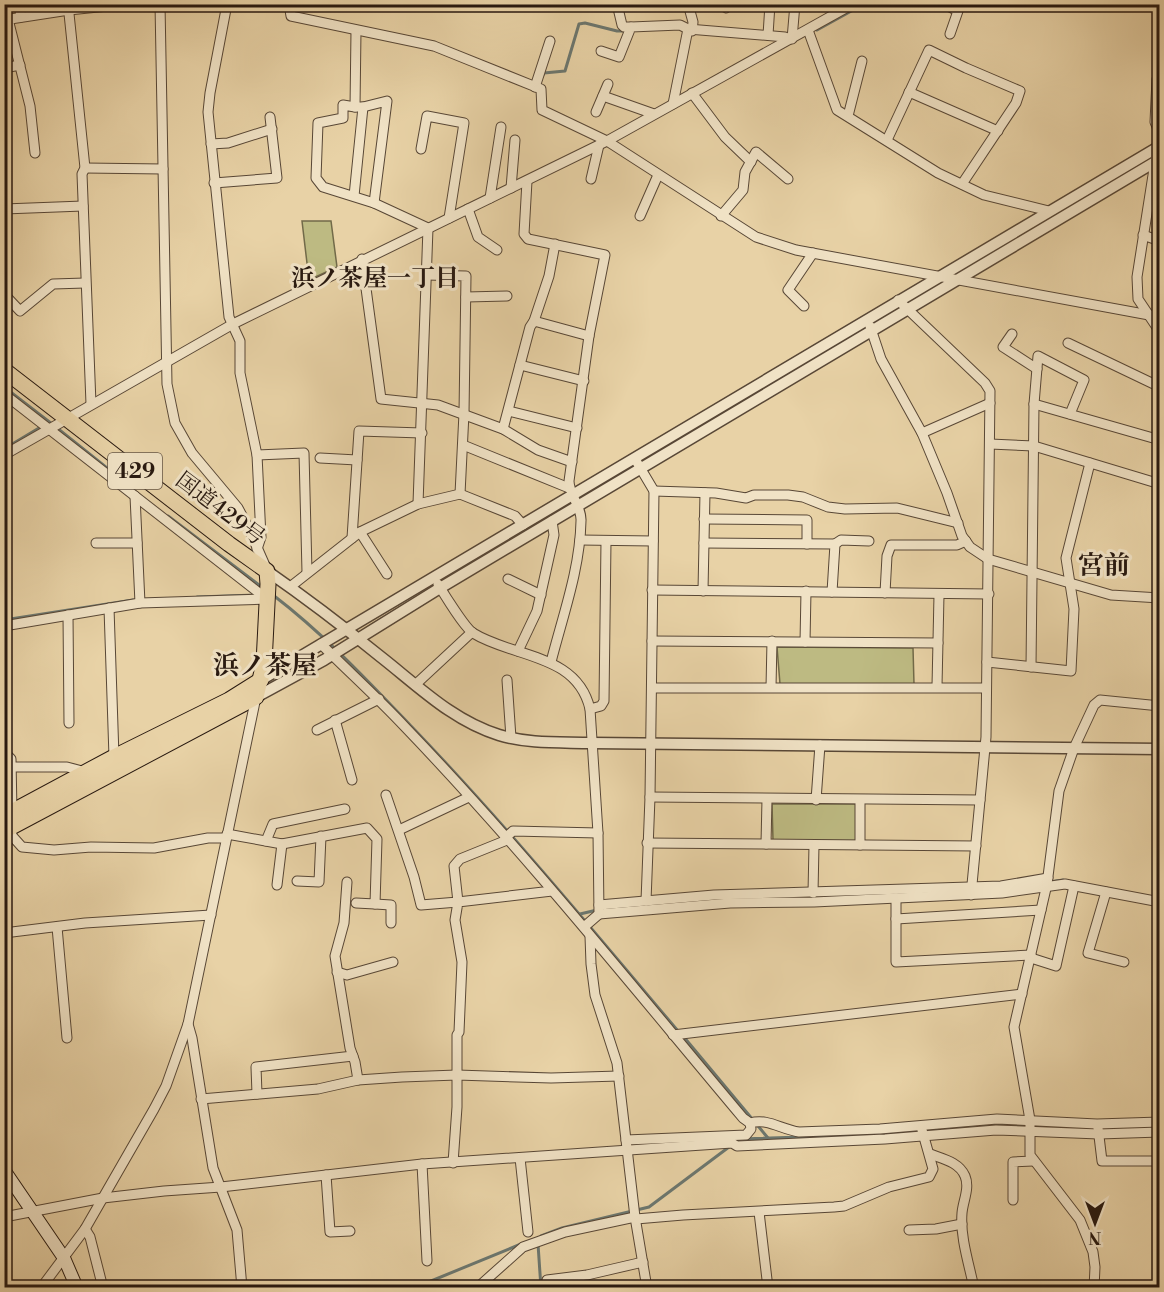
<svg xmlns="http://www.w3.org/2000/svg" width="1164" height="1292" font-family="'Libre Bodoni','Noto Serif JP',serif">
  <rect width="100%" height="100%" fill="#e8d2a6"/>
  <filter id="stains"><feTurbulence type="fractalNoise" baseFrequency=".00333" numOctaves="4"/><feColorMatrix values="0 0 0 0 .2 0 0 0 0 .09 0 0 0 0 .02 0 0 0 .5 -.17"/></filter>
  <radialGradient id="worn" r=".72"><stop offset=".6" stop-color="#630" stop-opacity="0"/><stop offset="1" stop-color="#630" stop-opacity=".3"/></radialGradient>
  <g fill="#bdba82" stroke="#726a49" stroke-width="1.5">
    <path d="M302,221H331L337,267L309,280Z"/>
    <path d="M777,647L913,648L914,684H780Z"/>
    <path d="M772,804H857V841L773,840Z"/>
  </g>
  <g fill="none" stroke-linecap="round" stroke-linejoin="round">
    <g stroke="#6c776f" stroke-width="3">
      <path d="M817,30L864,4"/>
      <path d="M542,77L544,73L565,71L579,24L585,23L617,31H625"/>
      <path d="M4,387L52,424"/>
      <path d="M57,428L132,488"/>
      <path d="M4,449L39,428"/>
      <path d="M168,516L263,588"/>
      <path d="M273,595C324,634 368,681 412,727C505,824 591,928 678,1031"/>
      <path d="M197,597L256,595"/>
      <path d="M4,620L133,600"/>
      <path d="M1049,882L1063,880"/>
      <path d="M810,898L836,896"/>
      <path d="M580,914L597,910"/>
      <path d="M683,1036L768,1138"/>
      <path d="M1131,1128L1160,1127"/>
      <path d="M895,1134L996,1125L1095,1129"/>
      <path d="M734,1143L739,1139L867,1135"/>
      <path d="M541,1236L562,1228L649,1207L729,1147"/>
      <path d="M538,1244L541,1288"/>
      <path d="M414,1288L521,1244"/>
    </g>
    <defs>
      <g id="minor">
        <path d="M19,4L21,17"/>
        <path d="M68,4L85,168L82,174L91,404"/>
        <path d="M160,4L167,384L175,423L192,453L238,508L249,529L267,570"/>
        <path d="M227,4L210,93L208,112L229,317L240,341V373L257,455L261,537L257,549"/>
        <path d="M289,4L291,16L434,46L541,89L542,110L607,141L756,237L796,250L1160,317"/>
        <path d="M617,4L622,25L624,27H631"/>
        <path d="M688,4L693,22L692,31"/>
        <path d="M944,4L958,11L950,34"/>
        <path d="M726,8L727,4"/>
        <path d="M8,19L30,106L35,153"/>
        <path d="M4,20L69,10L127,4"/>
        <path d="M808,30L837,110L938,173L984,195L1049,211"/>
        <path d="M356,31L355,107H363L387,101L374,203"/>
        <path d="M768,35L770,4"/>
        <path d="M601,51L619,57L631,27L680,25L688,29"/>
        <path d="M4,68L20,65"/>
        <path d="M1160,76L1157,79L1155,122L1158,129L1159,137L1137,277L1138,299L1160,332"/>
        <path d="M535,87L550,41"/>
        <path d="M909,92L998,131"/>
        <path d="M692,93L725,137L751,162"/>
        <path d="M603,96L654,114"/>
        <path d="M673,104L688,29L785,37L792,39L795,4"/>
        <path d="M355,107L343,105V118L318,123L316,178L323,187L374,203L428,228L418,504"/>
        <path d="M596,112L608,84"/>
        <path d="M848,116L862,61"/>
        <path d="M887,140L929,50L966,68L1020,91L1016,103L962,184"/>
        <path d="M211,144L228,143L272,129"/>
        <path d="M421,149L427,116L464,123L449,218"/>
        <path d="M85,168L163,169"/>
        <path d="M591,179L599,145"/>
        <path d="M527,181L524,234L528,239L605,255L589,336L569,481C569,495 582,507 581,521C580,569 563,615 551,662"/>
        <path d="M214,183L277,178L270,117"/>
        <path d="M511,188L515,140"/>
        <path d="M354,196L363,107"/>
        <path d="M490,198L501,127"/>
        <path d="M4,209L83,206"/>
        <path d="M468,209L478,237L497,250"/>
        <path d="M640,216L658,175"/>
        <path d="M721,216L743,190L745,172L756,152L788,179"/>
        <path d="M1143,235L1160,241"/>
        <path d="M362,259L381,399L438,405L503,429L538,450L572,462"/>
        <path d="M426,275L466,276L464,413L460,494"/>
        <path d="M4,294L20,311L53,284L85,283"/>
        <path d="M466,297L507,296"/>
        <path d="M898,300L985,383L990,391L986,737L971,895"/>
        <path d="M804,306L788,290L813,253"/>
        <path d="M534,321L549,276L555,244"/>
        <path d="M870,326L881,359L922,433L947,493L962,536L970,547L988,559L1111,595L1160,598"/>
        <path d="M1012,334L1003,347L1037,369"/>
        <path d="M1068,343L1160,387"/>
        <path d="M520,365L584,381"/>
        <path d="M4,394L267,599"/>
        <path d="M1034,404L1160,440"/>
        <path d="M509,411L577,428"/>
        <path d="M503,429L530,327L534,321L589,336"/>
        <path d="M922,433L990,403"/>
        <path d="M990,444L1034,446L1160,484"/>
        <path d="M463,445L569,488"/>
        <path d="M4,455L233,324L607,141L853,4"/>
        <path d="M257,455L304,453L307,572"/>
        <path d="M320,458L357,460"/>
        <path d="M635,459L654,491L650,797L646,901"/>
        <path d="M654,491L716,493L746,498L754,495H788L803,497L828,507L845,509L897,508L958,523"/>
        <path d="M135,496L140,603"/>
        <path d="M704,519L807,520V544"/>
        <path d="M360,532L387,574"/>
        <path d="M352,538L359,431L422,433"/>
        <path d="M580,540L653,541"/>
        <path d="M96,543H137"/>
        <path d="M704,543L835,544L832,592"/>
        <path d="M835,544L841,540L869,541"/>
        <path d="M508,579L541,595"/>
        <path d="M438,584C444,594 465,628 473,633C513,658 577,653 590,709L598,833L599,914L584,927"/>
        <path d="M290,587L360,532L418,504L460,494L515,516L523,525"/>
        <path d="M652,590L989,594"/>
        <path d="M703,591L705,493"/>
        <path d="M885,593L887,556L891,545H957L966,541"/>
        <path d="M109,608L114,757"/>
        <path d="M68,615L69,723"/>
        <path d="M4,626L140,603L268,599"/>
        <path d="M652,641L938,643"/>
        <path d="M805,642L806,591"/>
        <path d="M321,644C349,672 378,698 405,727C524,851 632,986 743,1118L750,1123"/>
        <path d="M518,651L537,611L554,535L552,521"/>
        <path d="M987,662L1071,671L1074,609L1066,558L1090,463"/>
        <path d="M1031,667L1034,404L1038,356L1084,380L1070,414"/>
        <path d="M507,680L511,738"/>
        <path d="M415,685L472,632"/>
        <path d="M937,686L939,595"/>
        <path d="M771,687L772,641"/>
        <path d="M652,688H985"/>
        <path d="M590,709L601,706L604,701L606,541"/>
        <path d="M335,720L352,780"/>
        <path d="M317,730L379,699"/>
        <path d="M4,752L11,759L12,812L9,828L13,837L22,847L54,850L91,847L154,848L208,838H226"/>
        <path d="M4,767H67L86,772"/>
        <path d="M386,795L414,877L421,905L458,902L454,866L460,859L507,840"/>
        <path d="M650,797L980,800"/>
        <path d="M816,800L820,745"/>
        <path d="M399,830L469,797"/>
        <path d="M227,834L282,844L367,828L377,839L375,904L356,903"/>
        <path d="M505,838L513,831L598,833"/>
        <path d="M266,841L273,824L345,809"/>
        <path d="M647,843L976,846"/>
        <path d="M766,844L767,799"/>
        <path d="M860,845V800"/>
        <path d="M297,881L319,882L321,836"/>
        <path d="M347,882L344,923L335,956L350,1048L355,1062L358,1080"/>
        <path d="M277,885L282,844"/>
        <path d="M1106,892L1088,953L1124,962"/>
        <path d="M813,893L814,845"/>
        <path d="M896,898V962L1031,955"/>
        <path d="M375,904L391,905V923"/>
        <path d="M599,905L714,895L1001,886L1048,878"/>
        <path d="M599,914L730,903L814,902L1002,893L1065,884L1160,902"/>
        <path d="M896,919L1041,910"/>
        <path d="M57,927L67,1038"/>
        <path d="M4,933L85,923L211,915"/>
        <path d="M590,936L591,964L595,995L617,1063L635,1217L647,1288"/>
        <path d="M1031,958L1056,966L1074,886"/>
        <path d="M337,972L347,975L393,962"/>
        <path d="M188,1024L192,1038L213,1168L237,1230L242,1288"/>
        <path d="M673,1035L1022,994"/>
        <path d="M257,1094L256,1067L353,1056"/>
        <path d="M201,1099L318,1089L358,1080L402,1077L457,1075L551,1078L619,1076"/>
        <path d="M750,1123C768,1118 780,1129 799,1132L880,1129L997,1119L1097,1124L1160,1122"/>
        <path d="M1098,1128L1102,1161H1160"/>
        <path d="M626,1140L746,1135L751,1129L750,1123"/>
        <path d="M930,1154C943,1159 959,1162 965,1176C970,1188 963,1201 962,1213C960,1237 969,1264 974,1288"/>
        <path d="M520,1158L528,1232"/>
        <path d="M453,1163L457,1107V1035L459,1032L462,962L455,920L458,902L552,891"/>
        <path d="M422,1164L427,1261"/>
        <path d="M326,1175L330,1232L350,1231"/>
        <path d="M1013,1200V1162L1033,1161"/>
        <path d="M759,1212L768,1288"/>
        <path d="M4,1217L103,1198L164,1191L221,1187L422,1164L732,1143L737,1146L885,1139L996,1130L1099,1134L1160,1132"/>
        <path d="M636,1219L683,1215L834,1207L844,1206L889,1187L929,1177L933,1169L922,1130"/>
        <path d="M85,1229L90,1237L103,1288"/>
        <path d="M909,1230L936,1229L962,1224"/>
        <path d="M547,1280L587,1275L643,1262"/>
        <path d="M41,1288L85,1229L154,1109L166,1086L188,1024L256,697"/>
        <path d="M477,1288L523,1247L565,1232L635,1217"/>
        <path d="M1094,1288L1095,1267L1093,1252L1080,1220L1030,1155V1120L1014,1027L1047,884L1059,791L1074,748L1094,705L1100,700L1160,706"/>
      </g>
      <g id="tertiary">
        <path d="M267,571C306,598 344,627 381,657C418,686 453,721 499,735C529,744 560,742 591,743L1160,749"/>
        <path d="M261,680L1160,146"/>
        <path d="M256,697L324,660L440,588L1160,159"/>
      </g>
      <path id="secondary" d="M4,1170L64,1258L77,1288"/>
      <g id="trunk">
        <path d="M4,370L229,544L267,571L268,584L264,663L256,697L4,831"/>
        <path d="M4,816L114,757L229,700L261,680"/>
      </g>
    </defs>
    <use href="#minor" stroke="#584736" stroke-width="11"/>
    <use href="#tertiary" stroke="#584736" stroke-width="13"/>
    <use href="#secondary" stroke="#281910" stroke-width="14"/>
    <use href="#trunk" stroke="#281910" stroke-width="17"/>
    <use href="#minor" stroke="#f0e2c5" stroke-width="9"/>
    <use href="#tertiary" stroke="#f0e2c5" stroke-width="10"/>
    <use href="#secondary" stroke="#f0e2c5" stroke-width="12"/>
    <use href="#trunk" stroke="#e8d2a6" stroke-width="15"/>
  </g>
  <g text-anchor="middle" stroke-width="6" stroke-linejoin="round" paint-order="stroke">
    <rect fill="#f0e2c5" stroke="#645546" stroke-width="1.5" x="108" y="453" width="54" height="36" rx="4.5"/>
    <g font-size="21" font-weight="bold" fill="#281910">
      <text x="135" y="478">429</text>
    </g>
    <g font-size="22" fill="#281910" stroke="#f0e2c5">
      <text transform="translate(221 508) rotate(37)" y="8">国道429号</text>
    </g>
    <g font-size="24" font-weight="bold" fill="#281910" stroke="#f0e2c5">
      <text x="375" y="286">浜ノ茶屋一丁目</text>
    </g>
    <g font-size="26" font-weight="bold" fill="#281910" stroke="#f0e2c5">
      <text x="1104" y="574">宮前</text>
      <text x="265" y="674">浜ノ茶屋</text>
    </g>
  </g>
  <rect width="1164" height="1292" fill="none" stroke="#e8d2a6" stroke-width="24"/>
  <rect x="6" y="6" width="1152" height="1280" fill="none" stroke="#281910" stroke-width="3"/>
  <rect x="12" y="12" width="1140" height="1268" fill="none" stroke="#281910" stroke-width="1.5"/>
  <g transform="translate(1095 1223) rotate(180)" stroke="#f0e2c5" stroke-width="4.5" paint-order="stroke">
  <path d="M0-4.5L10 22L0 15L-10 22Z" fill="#281910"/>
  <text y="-9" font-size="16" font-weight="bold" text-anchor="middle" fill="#281910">N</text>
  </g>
  <rect width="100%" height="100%" filter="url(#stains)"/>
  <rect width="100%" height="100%" fill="url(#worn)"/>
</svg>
